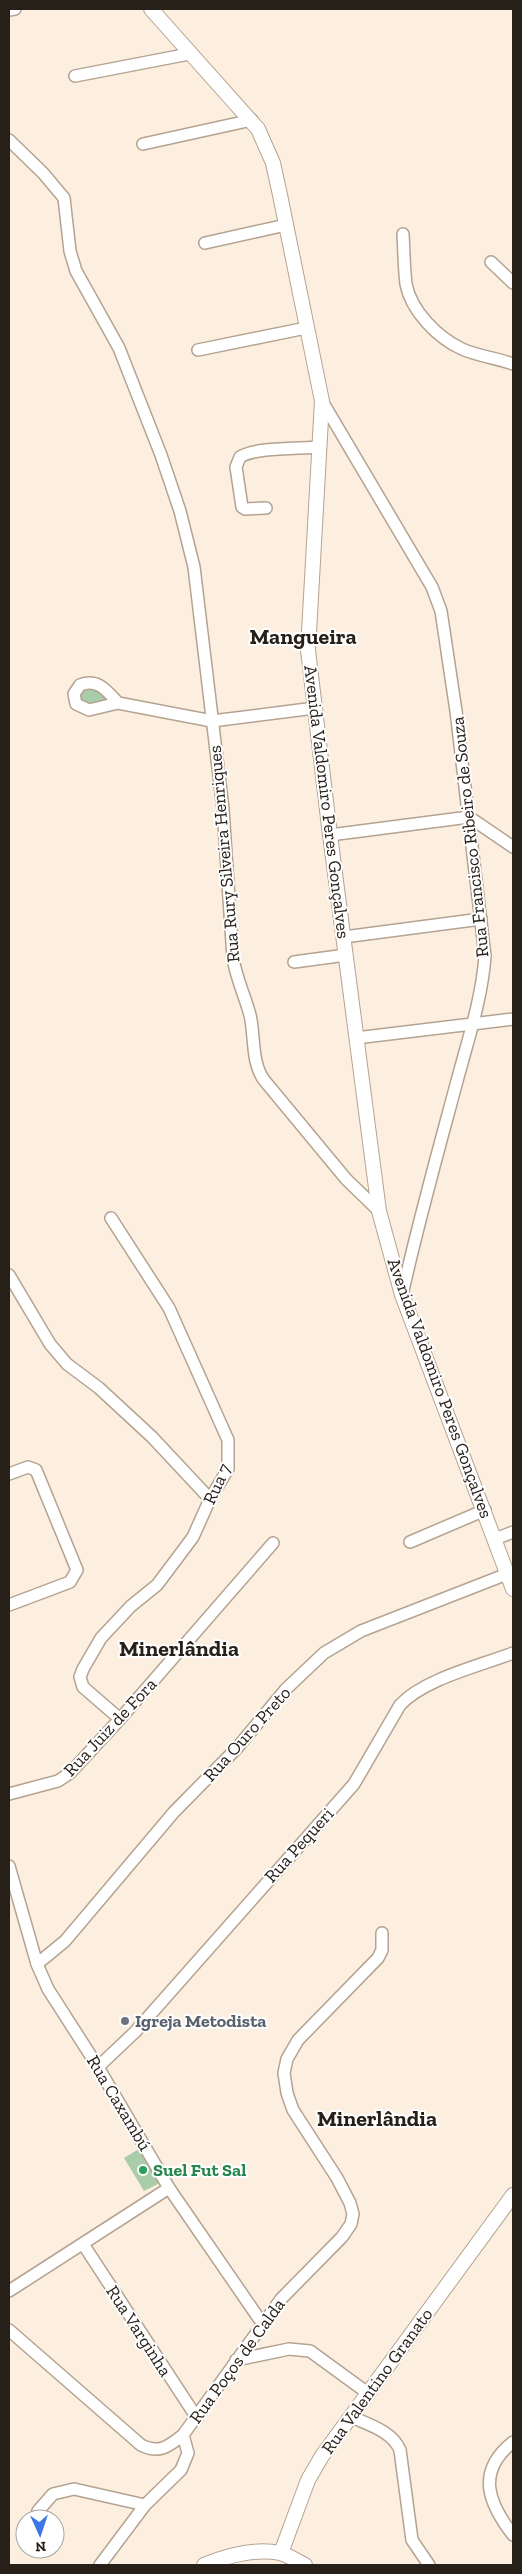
<svg xmlns="http://www.w3.org/2000/svg" width="522" height="2574" font-family="'Zilla Slab',serif">
  <rect width="100%" height="100%" fill="#fdefdf"/>
  <g fill="#a9cca9">
    <path d="M91,686L113,702L94,706L80,702V692Z"/>
    <path d="M142,2147L162,2182L144,2191L124,2158Z"/>
  </g>
  <g fill="none" stroke-linecap="round" stroke-linejoin="round">
    <defs>
      <g id="minor">
        <path d="M9,10L15,9"/>
        <path d="M75,76L189,54"/>
        <path d="M9,140L43,173L64,198L70,251L76,271L119,348L161,455L180,511L194,567L223,809L233,958C236,978 245,996 250,1015C255,1036 251,1062 264,1080L346,1179L379,1211"/>
        <path d="M143,144L252,120"/>
        <path d="M403,234C404,251 404,268 406,284C411,311 438,338 462,349C478,356 496,358 513,364"/>
        <path d="M205,243L286,225"/>
        <path d="M491,262L513,283"/>
        <path d="M198,350L306,328"/>
        <path d="M322,401L432,587L441,611L456,711L485,956C482,998 468,1040 457,1081C438,1152 418,1223 402,1295"/>
        <path d="M266,508L245,509L242,507L236,467L240,457C255,447 300,449 320,447"/>
        <path d="M118,703C107,691 98,678 80,685L74,694L76,704L89,710L118,703L212,721L315,708"/>
        <path d="M330,835L469,817L513,847"/>
        <path d="M344,937L481,919"/>
        <path d="M294,962L346,955"/>
        <path d="M356,1038L513,1019"/>
        <path d="M111,1218L169,1308L228,1440V1469L210,1499L193,1537L157,1585L131,1606L101,1638L83,1669L80,1677L83,1687L120,1719"/>
        <path d="M9,1275L50,1344L67,1364L99,1388L152,1437L210,1499"/>
        <path d="M9,1474L28,1467L36,1470L77,1570L70,1582L9,1605"/>
        <path d="M495,1539L513,1532"/>
        <path d="M410,1542L485,1510"/>
        <path d="M9,1794L58,1781L70,1773L120,1719L273,1543"/>
        <path d="M9,1866L37,1964L48,1989L98,2067L169,2188L262,2323"/>
        <path d="M37,1964L65,1941L174,1812L237,1748L286,1689L324,1653L361,1631L507,1574"/>
        <path d="M98,2067L135,2032L354,1784L400,1705C424,1679 479,1666 513,1653"/>
        <path d="M83,2244L197,2418"/>
        <path d="M9,2291L169,2188"/>
        <path d="M9,2330L141,2445C159,2454 168,2447 183,2435L281,2299L342,2237L351,2224L353,2214L350,2203L337,2178L293,2110L287,2093L284,2073L287,2059L298,2040L378,1958L382,1950V1933"/>
        <path d="M236,2360L289,2349L310,2351L369,2394"/>
        <path d="M352,2417C369,2425 392,2431 400,2450L412,2540L429,2565"/>
        <path d="M513,2442C475,2472 489,2504 513,2535"/>
        <path d="M38,2511L53,2494L74,2489L145,2505"/>
        <path d="M100,2565L145,2505L181,2470L188,2453L183,2435"/>
      </g>
      <g id="tertiary">
        <path d="M151,9L258,129L273,163L280,195L322,401L308,650L330,835L379,1211L402,1295L513,1589"/>
        <path d="M281,2553L308,2480L322,2456L513,2195"/>
        <path d="M204,2565C226,2556 256,2548 280,2553C288,2555 297,2561 305,2565"/>
      </g>
    </defs>
    <use href="#minor" stroke="#b4a391" stroke-width="14"/>
    <use href="#tertiary" stroke="#b4a391" stroke-width="16"/>
    <use href="#minor" stroke="#fff" stroke-width="11"/>
    <use href="#tertiary" stroke="#fff" stroke-width="14"/>
  </g>
  <circle fill="#6b7280" stroke="#fefefe" stroke-width="2" cx="125" cy="2021" r="5"/>
  <circle fill="#2e9e5b" stroke="#fefefe" stroke-width="2" cx="143" cy="2170" r="5"/>
  <g text-anchor="middle" stroke-width="4" stroke-linejoin="round" paint-order="stroke">
    <g font-size="18" fill="#272019" stroke="#fefefe">
      <text transform="translate(327 802) rotate(83)" y="6">Avenida Valdomiro Peres Gonçalves</text>
      <text transform="translate(470 837) rotate(-96)" y="6">Rua Francisco Ribeiro de Souza</text>
      <text transform="translate(224 854) rotate(-95)" y="6">Rua Rury Silveira Henriques</text>
      <text transform="translate(440 1388) rotate(70)" y="6">Avenida Valdomiro Peres Gonçalves</text>
      <text transform="translate(217 1484) rotate(-65)" y="6">Rua 7</text>
      <text transform="translate(110 1727) rotate(-47)" y="6">Rua Juiz de Fora</text>
      <text transform="translate(247 1734) rotate(-48)" y="6">Rua Ouro Preto</text>
      <text transform="translate(299 1845) rotate(-48)" y="6">Rua Pequeri</text>
      <text transform="translate(119 2103) rotate(59)" y="6">Rua Caxambú</text>
      <text transform="translate(139 2331) rotate(57)" y="6">Rua Varginha</text>
      <text transform="translate(237 2361) rotate(-54)" y="6">Rua Poços de Calda</text>
      <text transform="translate(377 2381) rotate(-54)" y="6">Rua Valentino Granato</text>
    </g>
    <g font-size="18" font-weight="bold" fill="#5b616d" stroke="#fefefe" text-anchor="start">
      <text x="135" y="2027">Igreja Metodista</text>
    </g>
    <g font-size="18" font-weight="bold" fill="#27864d" stroke="#fefefe" text-anchor="start">
      <text x="153" y="2176">Suel Fut Sal</text>
    </g>
    <g font-size="22" font-weight="bold" fill="#272019" stroke="#fefefe">
      <text x="303" y="644">Mangueira</text>
      <text x="179" y="1656">Minerlândia</text>
      <text x="377" y="2126">Minerlândia</text>
    </g>
  </g>
  <rect width="522" height="2574" fill="none" stroke="#272019" stroke-width="20"/>
  <g transform="translate(40 2534) rotate(177)"><circle r="24" fill="#fefefe" stroke="#a8a5a2"/>
  <path d="M0-4L9 19L0 12L-9 19Z" fill="#3d76e5"/>
  <text y="-8" font-size="14" font-weight="bold" text-anchor="middle" fill="#272019">N</text>
  </g>
</svg>
